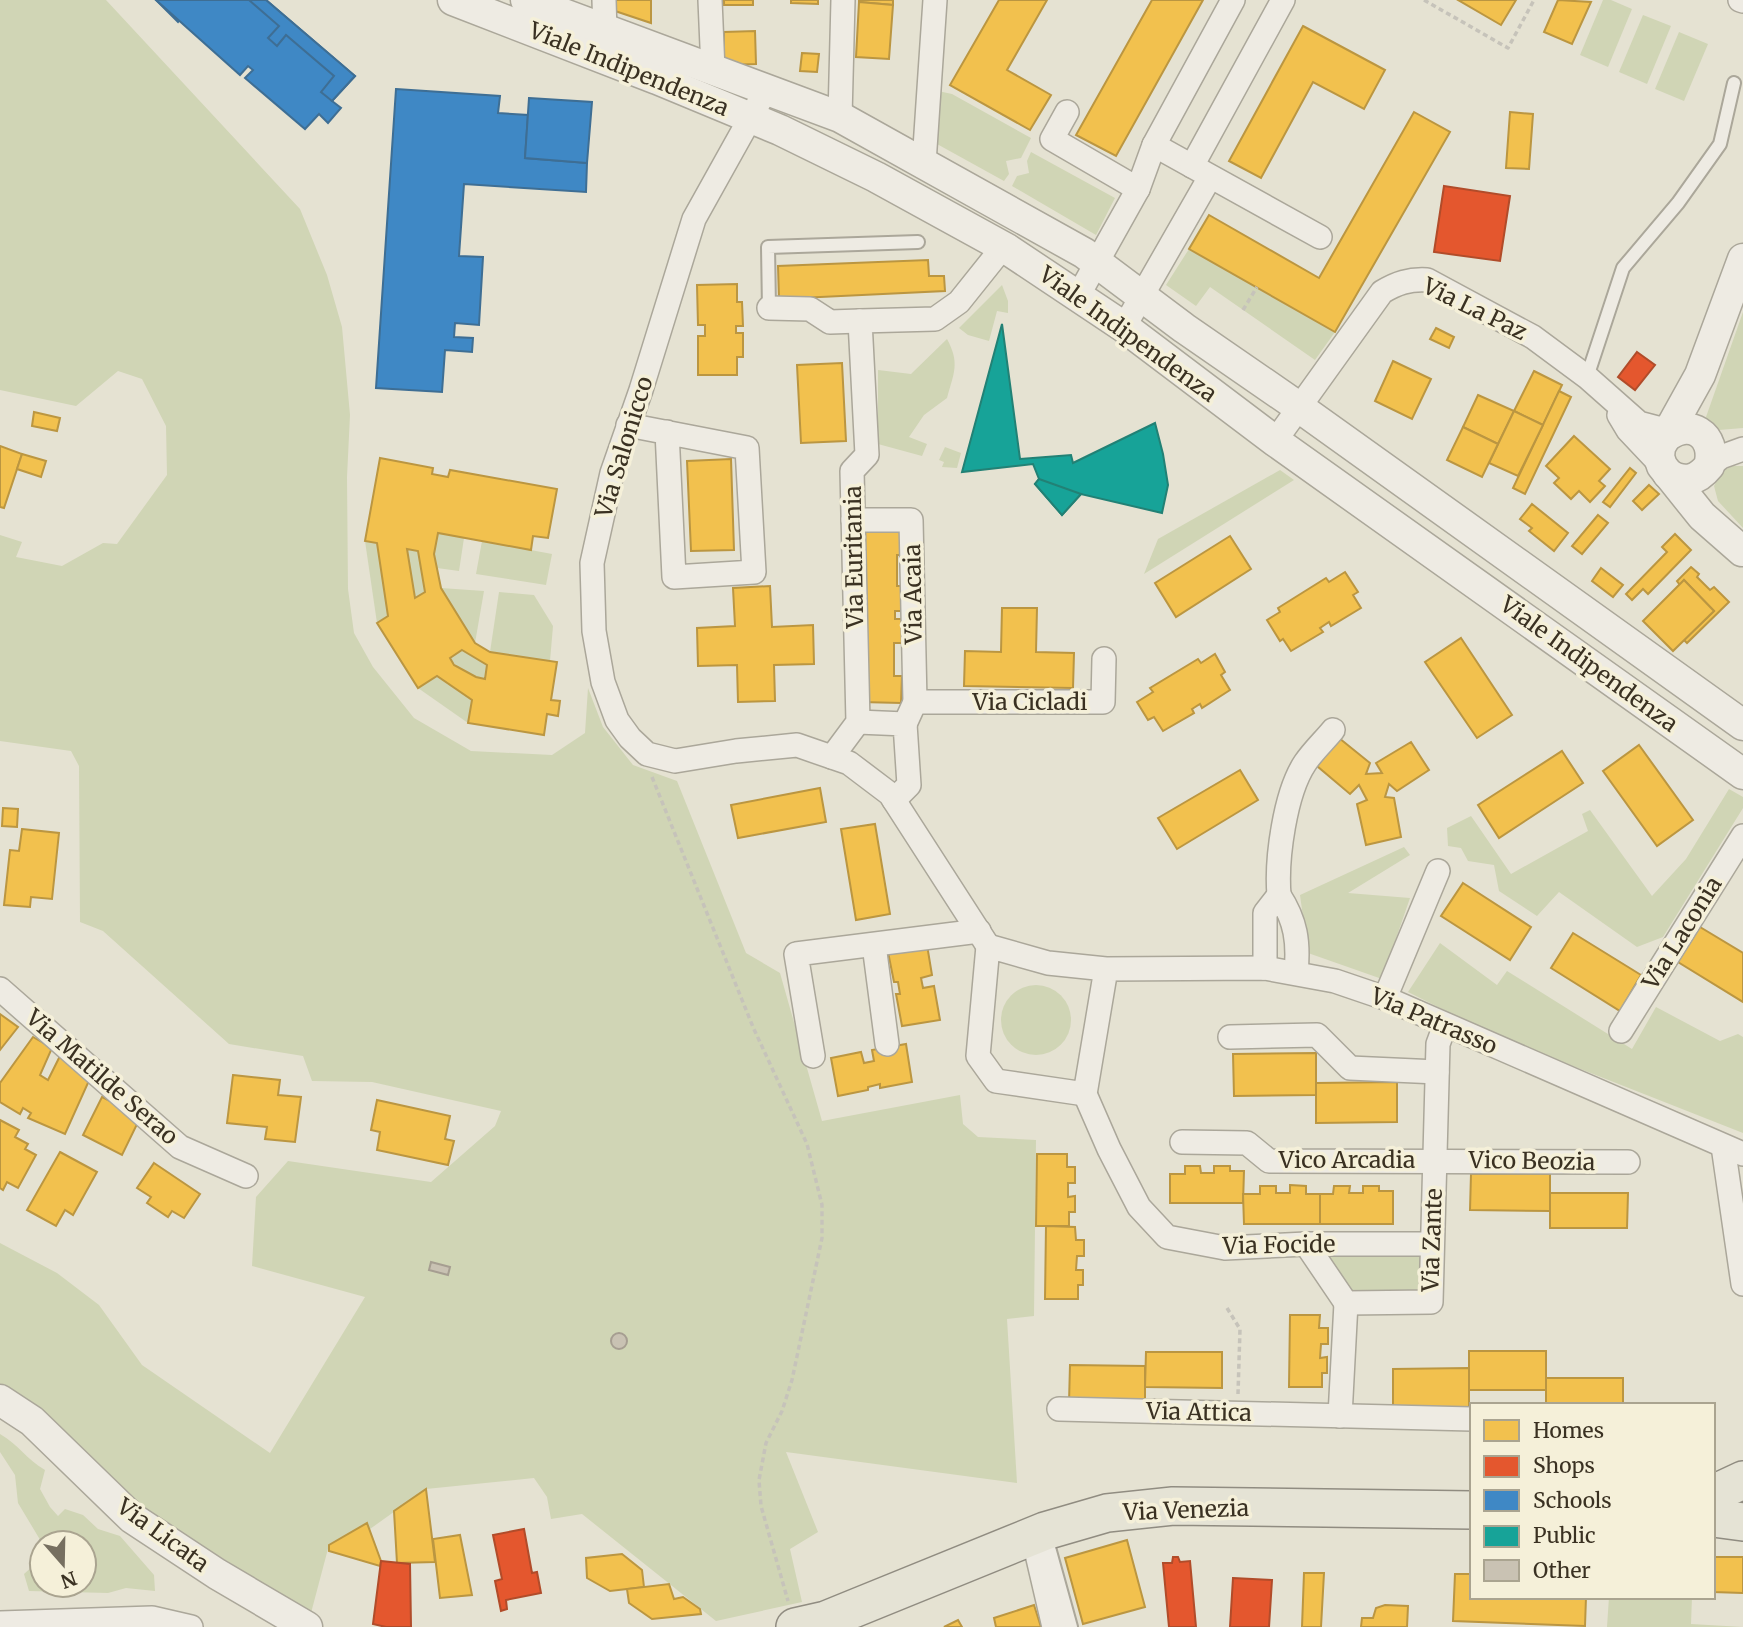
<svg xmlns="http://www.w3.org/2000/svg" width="1743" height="1627" font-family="Merriweather,serif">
  <rect width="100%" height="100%" fill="#e5e2d2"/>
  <g fill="#d0d5b5">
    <path d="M0,0H106L300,209L327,275L342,327L350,415L347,477L348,589L354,633L373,667L414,718L471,751L552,755L585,733L588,688L603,727L633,765L677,781L746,953L780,973L822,1121L960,1095L963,1124L978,1137L1036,1140L1034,1316L1007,1319L1017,1483L786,1452L818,1532L790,1549L802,1602L716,1621L582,1514L551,1519L547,1497L534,1478L426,1489L370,1529L366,1523L329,1545L311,1613L128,1500L53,1420L18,1397L0,1388V1243L57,1273L99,1305L142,1365L270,1453L365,1297L252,1266L256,1197L288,1161L431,1182L495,1126L501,1111L372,1082L312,1081L303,1056L229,1044L103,931L80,922L79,766L71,751L0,741V535L22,542L16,557L62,566L103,543L117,544L167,475L166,426L142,379L118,371L76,406L0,390Z"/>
    <path d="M1603,0H1611L1632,9L1608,67L1580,55Z"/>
    <path d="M1643,15L1671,26L1647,84L1619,72Z"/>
    <path d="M1679,32L1708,44L1684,101L1655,89Z"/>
    <path d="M938,91L952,94L1031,138L1021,158L1006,161L1009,174L1004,181L937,144Z"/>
    <path d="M1031,152L1115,198L1096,235L1012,186L1017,176L1029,173L1027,161Z"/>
    <path d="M1189,249L1335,332L1315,360L1210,287L1196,306L1166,285Z"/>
    <path d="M1002,285L1008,301V313L997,311L989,341L968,335L959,328Z"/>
    <path d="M1743,312V428L1719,430L1708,426L1706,417Z"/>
    <path d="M947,339C960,363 954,373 947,398L924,415L909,437L927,444L922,456L878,444V370L911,374Z"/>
    <path d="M945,447L961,453L957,468L942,467L944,462L939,460Z"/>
    <path d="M1733,466H1743V528L1718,501L1714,486L1722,471Z"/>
    <path d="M1280,470L1294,480L1144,574L1158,539Z"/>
    <path d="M438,533L464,538L459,571L437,568L434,554Z"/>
    <path d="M365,541L377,543L388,615L377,623Z"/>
    <path d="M482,541L552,554L546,585L476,574Z"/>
    <path d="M407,549L418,551L425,592L415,598Z"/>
    <path d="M441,588L484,591L475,643Z"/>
    <path d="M499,592L534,595L553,626L550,661L490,652Z"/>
    <path d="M462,650L487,665L485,679C472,677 457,669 450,658Z"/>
    <path d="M437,676L472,700L468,723L418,688Z"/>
    <path d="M1729,789L1743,797V808L1663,937L1637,947L1559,892L1537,916L1499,891L1494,865L1468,861L1461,848L1448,846L1447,828L1471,816L1511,874L1588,831L1582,814L1590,810L1652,896L1686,859Z"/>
    <path d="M1404,847L1410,855L1348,893L1410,898L1382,979L1308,953L1300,895Z"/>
    <path d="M1440,943L1497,985L1507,971L1632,1049L1656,1007L1720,1041L1738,1034L1743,1037V1133L1494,1035L1408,992Z"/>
    <circle cx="1036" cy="1020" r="35"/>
    <path d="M1421,1253V1293L1351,1292L1327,1254Z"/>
    <path d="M0,1434C19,1445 26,1459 45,1470L40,1489L50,1507L58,1516L65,1509L83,1515L98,1529L120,1536L154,1575L155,1591L126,1588L108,1593L29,1591L24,1574L42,1558V1585H84V1543H42L18,1503L15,1475L0,1452Z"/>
    <path d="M1609,1597H1692L1691,1624L1743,1627H1607Z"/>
  </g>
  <g fill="#f2c14e" stroke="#bb9641" stroke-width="2" fill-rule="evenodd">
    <path d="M612,0H651V23L612,10Z"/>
    <rect x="724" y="0" width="29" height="5"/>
    <path d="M791,0H818V4L791,3Z"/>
    <path d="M859,0H893V5L859,2Z"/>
    <path d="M999,0H1047L1007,70L1051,95L1030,130L950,85Z"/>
    <path d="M1152,0H1203L1116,156L1076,135Z"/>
    <path d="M1458,0H1516L1501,25Z"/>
    <path d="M1558,0L1591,2L1572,44L1544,32Z"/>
    <path d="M859,2L893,5L889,59L856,57Z"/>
    <path d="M1303,26L1385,70L1364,109L1313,82L1261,178L1229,161Z"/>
    <path d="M755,31L756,64L724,65V32Z"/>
    <path d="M802,53L819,54L817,72L800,71Z"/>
    <path d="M1414,112L1450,132L1335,332L1189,249L1209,215L1319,278Z"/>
    <path d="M1510,112L1533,114L1529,169L1506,168Z"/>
    <path d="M928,260L929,276H944L945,291L779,299L778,266Z"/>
    <path d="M737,284V302H742L743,326H736V333H743V357H737V375H698V336H705V325H698L697,285Z"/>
    <path d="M1436,328L1454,337L1449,348L1430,339Z"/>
    <path d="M1393,361L1431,379L1412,419L1375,401Z"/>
    <path d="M842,363L846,441L801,443L797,365Z"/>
    <path d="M1534,371L1562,385L1543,425L1514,411Z"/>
    <path d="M1559,391L1571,397L1525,494L1513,488Z"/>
    <path d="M1478,395L1514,411L1498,444L1463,427Z"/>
    <path d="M1514,411L1543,425L1518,476L1489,463Z"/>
    <path d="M34,412L60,418L57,431L32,426Z"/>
    <path d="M1463,427L1498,444L1482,477L1447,460Z"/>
    <path d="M1574,436L1610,469L1599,481L1605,486L1590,502L1579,491L1571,499L1554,483L1559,478L1546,466Z"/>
    <path d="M0,446L22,454L4,508L0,507Z"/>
    <path d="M22,454L46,461L41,477L17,469Z"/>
    <path d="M380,458L433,468L432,474L448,477L450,470L557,489L548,538L533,536L531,550L438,533L434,554L441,588L475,643L490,652L557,662L551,700L560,701L558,716L547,714L544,735L468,723L472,700L437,676L418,688L377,623L388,616L377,543L365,541ZM407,549L418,551L425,592L415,598ZM462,650L487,665L485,679L476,677L454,665L450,658Z"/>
    <path d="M731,459L734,550L691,551L687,461Z"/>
    <path d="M1630,468L1636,473L1610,507L1603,502Z"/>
    <path d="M1649,485L1659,494L1642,510L1633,501Z"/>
    <path d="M1532,504L1568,533L1554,551L1529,531L1532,528L1520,519Z"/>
    <path d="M1598,515L1608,523L1582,554L1572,546Z"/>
    <path d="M863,529L902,530V555H897V586H902V611H895V619H902V643H894V676H902L901,703L861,702Z"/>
    <path d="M1675,534L1691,550L1648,594L1643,589L1632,600L1626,594L1667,552L1662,547Z"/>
    <path d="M1230,536L1251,569L1176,617L1155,583Z"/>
    <path d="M1691,567L1699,574L1697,577L1710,590L1714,587L1729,602L1687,643L1684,640L1714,611L1684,580L1680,585L1677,581Z"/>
    <path d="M1601,568L1623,585L1613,597L1592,581Z"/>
    <path d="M1345,572L1358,592L1353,595L1361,608L1331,626L1329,622L1320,628L1323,632L1291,651L1283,639L1280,641L1267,620L1280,612L1278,608L1326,578L1329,582Z"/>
    <path d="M1684,580L1714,611L1673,651L1643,621Z"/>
    <path d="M770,586L772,627L813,625L814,664L774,665L775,701L738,702L737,665L698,666L697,628L735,626L733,588Z"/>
    <path d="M1002,608H1037L1036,652L1074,653L1073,688L964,686L965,651L1001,652Z"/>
    <path d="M1461,638L1512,715L1477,738L1425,662Z"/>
    <path d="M1215,654L1225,672L1221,675L1230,690L1202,708L1200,704L1192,709L1194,713L1163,731L1154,717L1148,720L1137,702L1153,692L1150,688L1198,659L1201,663Z"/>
    <path d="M1339,738L1370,763L1366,774L1382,773L1376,763L1411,742L1429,770L1397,791L1389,784L1385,797L1394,798L1401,837L1366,845L1357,804L1367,800L1359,785L1350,794L1317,766Z"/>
    <path d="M1639,745L1693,820L1657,846L1603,771Z"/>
    <path d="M1562,751L1583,783L1499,838L1478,805Z"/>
    <path d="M1240,770L1258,800L1177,849L1158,818Z"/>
    <path d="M820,788L826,822L738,838L731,805Z"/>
    <path d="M3,808L18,809L17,827L2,826Z"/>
    <path d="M875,824L890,914L856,920L841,829Z"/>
    <path d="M22,829L59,833L52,899L31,897L30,907L4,905L10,850L19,851Z"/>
    <path d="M1463,883L1531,927L1510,960L1441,916Z"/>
    <path d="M1695,924L1743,953V1002L1673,959Z"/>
    <path d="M1573,933L1641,975L1620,1011L1551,968Z"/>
    <path d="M927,945L932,975L921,978L923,988L934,986L940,1020L902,1026L896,994H900L898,982H894L888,952Z"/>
    <path d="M0,1014L18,1027L0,1050Z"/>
    <path d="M33,1037L52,1048L40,1075L48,1080L60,1056L92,1074L65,1134L28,1118L31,1113L23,1108L20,1114L0,1102V1083Z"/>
    <path d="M906,1044L912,1082L880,1088V1084L868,1087V1090L838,1096L831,1058L861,1052L864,1063L874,1061L872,1050Z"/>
    <path d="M1316,1053V1095L1234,1096L1233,1054Z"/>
    <path d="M233,1075L280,1080L278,1095L301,1097L295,1142L265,1139L267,1127L227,1123Z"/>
    <path d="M1397,1082V1122L1316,1123V1083Z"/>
    <path d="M102,1097L141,1116L122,1155L83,1135Z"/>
    <path d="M377,1100L450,1116L445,1139L454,1141L448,1165L377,1150L380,1132L371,1130Z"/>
    <path d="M0,1120L19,1130L15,1137L28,1144L25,1149L36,1155L18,1188L7,1182L3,1190L0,1188Z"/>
    <path d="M60,1152L97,1172L73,1215L65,1210L56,1226L27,1210Z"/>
    <path d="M1037,1154H1067V1167H1075V1183H1068V1197L1075,1196V1212H1069V1226H1036Z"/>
    <path d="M154,1163L200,1194L184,1218L172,1211L168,1217L147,1203L151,1197L137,1188Z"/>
    <path d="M1185,1166H1200L1201,1173H1214V1166H1230V1171H1244L1243,1203H1170V1174H1185Z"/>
    <path d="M1471,1174H1550V1211L1470,1210Z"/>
    <path d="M1290,1185L1306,1186V1194H1320V1224H1244L1243,1194H1260V1186H1276V1193H1290Z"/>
    <path d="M1334,1186H1350L1349,1193H1363V1186H1379V1191H1393V1224H1320V1194H1333Z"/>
    <path d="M1550,1193H1628L1627,1228H1550Z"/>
    <path d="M1046,1226L1075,1227L1076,1240H1084V1256H1077L1076,1270H1083V1285H1078V1299H1045Z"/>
    <path d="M1290,1315H1320L1319,1328H1328V1344H1321L1320,1358L1327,1357V1373H1322V1387H1289Z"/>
    <rect x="1469" y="1351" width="77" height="39"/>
    <path d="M1146,1352H1222V1388L1145,1387Z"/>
    <path d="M1070,1365L1145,1366V1404L1069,1403Z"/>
    <path d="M1469,1368V1407H1393V1369Z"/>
    <rect x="1546" y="1378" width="77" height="27"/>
    <path d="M426,1489L435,1562L397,1563L394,1511Z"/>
    <path d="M367,1523L381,1561L380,1566L329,1551V1545Z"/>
    <path d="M460,1535L472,1595L440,1598L433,1539Z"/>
    <path d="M1127,1540L1145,1607L1083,1624L1065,1558Z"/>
    <path d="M622,1554L642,1570L644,1587L610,1591L587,1578L586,1558Z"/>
    <path d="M1713,1557H1743V1593L1713,1592Z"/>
    <path d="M1304,1573H1324L1321,1627H1302Z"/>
    <path d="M1455,1574H1472V1597H1586L1585,1626L1453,1621Z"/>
    <path d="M669,1584L674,1599L683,1597L700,1609L701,1614L652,1619L629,1603L627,1589Z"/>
    <path d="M1034,1605L1041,1627H996L994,1618Z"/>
    <path d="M1385,1605L1408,1606L1407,1627H1361L1362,1618H1373L1376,1608Z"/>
    <path d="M958,1620L962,1627H944Z"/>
  </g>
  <g fill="#e4572e" stroke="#b14c2a" stroke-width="2">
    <path d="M1444,186L1510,196L1500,261L1434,252Z"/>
    <path d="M1637,352L1655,365L1635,390L1618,377Z"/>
    <path d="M524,1529L532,1573L537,1572L541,1593L506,1600L507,1609L501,1611L495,1581L502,1579L493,1535Z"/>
    <path d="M1173,1557H1178L1180,1562L1190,1561L1196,1627H1169L1163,1563H1172Z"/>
    <path d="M381,1561L410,1564L411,1627H386L373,1624Z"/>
    <path d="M1233,1578L1272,1580L1269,1627H1230Z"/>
  </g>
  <g fill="#3f88c5" stroke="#3e6e94" stroke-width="2">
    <path d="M156,0H181L176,6L185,13L178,22Z"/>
    <path d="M156,0H266L355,76L332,101L341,108L328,123L319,114L305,129L245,78L253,70L248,66L240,75Z"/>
    <path d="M249,0H266L355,76L332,101L321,92L334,76L286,35L277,46L268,38L279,26Z"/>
    <path d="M396,89L500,96L498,113L528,115L525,158L587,163L586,192L464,184L459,256L483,257L479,325L455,323L454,337L473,338L472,352L445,350L442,392L376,388Z"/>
    <path d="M529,98L592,102L587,163L525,158Z"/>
  </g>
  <g fill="#17a398" stroke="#228175" stroke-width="2">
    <path d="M1002,324L1020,459L1071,455L1073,463L1155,423L1163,454L1168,485L1162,513L1081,494L1062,515L1035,484L1039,479L1033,464L962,472Z"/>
    <path d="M1039,479L1081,494L1062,515L1035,484Z"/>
  </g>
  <g fill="#c9c2b3" stroke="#a69e91" stroke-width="2">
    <path d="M431,1262L450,1267L448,1275L429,1270Z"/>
    <circle cx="619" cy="1341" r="8"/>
  </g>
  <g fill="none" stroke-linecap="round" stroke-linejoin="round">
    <defs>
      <g id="service">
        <path d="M769,308L768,247L918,242"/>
        <path d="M1587,377L1623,268L1678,203L1720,144L1734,83"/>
        <path d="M1045,1533L1071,1627"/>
      </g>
      <g id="minor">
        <path d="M604,0L605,31"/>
        <path d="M710,0L713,70"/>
        <path d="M1740,0L1743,1"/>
        <path d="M767,88L694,219L641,390L612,473L592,563L594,631L603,682L617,720L630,738L647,754L675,761L736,751L797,745L849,763L890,794L988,946"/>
        <path d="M1067,112L1052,139L1138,189"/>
        <path d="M840,117L843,0"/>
        <path d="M1154,145L1320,237"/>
        <path d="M924,163L935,0"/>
        <path d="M1192,166L1283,0"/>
        <path d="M1078,296L1138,189L1154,145L1233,0"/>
        <path d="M769,308L810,309L830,322L860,321"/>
        <path d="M1124,327L1210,177"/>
        <path d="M1619,415L1628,430L1662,466"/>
        <path d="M628,425L747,448L754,572L674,577L667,432"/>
        <path d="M1275,441L1382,292C1397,283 1409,279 1427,280L1533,337L1587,377L1639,423L1658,428H1680"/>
        <path d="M1709,466L1721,457L1743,449"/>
        <path d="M853,520H911L915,702L905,724"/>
        <path d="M915,702H1103L1104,659"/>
        <path d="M858,722L905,724L909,785L894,800"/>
        <path d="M832,757L858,722L852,471L867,455L860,321L935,319L959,302L1003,247"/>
        <path d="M1279,895C1276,859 1285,793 1305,763C1313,751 1324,741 1333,730"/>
        <path d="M874,945L887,1044"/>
        <path d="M1265,968V913L1279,895C1296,921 1299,942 1296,973"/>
        <path d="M1106,969L1085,1094L996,1081L978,1056L988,946L1048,963L1106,969L1265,968L1335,981L1385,998L1743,1154"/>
        <path d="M0,989L180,1147L246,1176"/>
        <path d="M1385,998L1438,871"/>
        <path d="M1621,1031L1743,836"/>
        <path d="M1230,1037L1317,1035L1350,1068L1437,1072"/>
        <path d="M813,1056L796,954L979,931"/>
        <path d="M1085,1094L1109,1149L1139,1207L1167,1237L1225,1248L1306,1244H1432"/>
        <path d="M1182,1142L1247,1143L1269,1161L1628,1162"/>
        <path d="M1723,1146L1743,1284"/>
        <path d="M1306,1244L1346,1303L1431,1302L1438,1044L1445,1025"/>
        <path d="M1059,1409L1472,1419"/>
        <path d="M1340,1416L1346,1303"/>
        <path d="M1033,1537L1054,1627"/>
        <path d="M0,1623L152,1618L191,1627"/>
      </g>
      <g id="tertiary">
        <path d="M453,0L657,79L780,130L876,177L1007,249L1124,327L1275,441L1743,774"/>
        <path d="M526,0L840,117L1084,253L1184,328L1300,408L1743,725"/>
        <path d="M1664,439C1688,416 1718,435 1709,466C1697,481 1684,484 1668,474"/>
        <path d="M1742,551L1702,516L1662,466L1659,457L1660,447L1700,375L1743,259"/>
        <path d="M0,1400L32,1421L132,1518L217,1574L307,1627"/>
      </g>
      <g id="primary">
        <path d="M1713,1494L1743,1480"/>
        <path d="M1713,1518L1743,1522"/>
        <path d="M795,1627L826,1620L853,1609L1045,1531L1107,1513L1173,1506L1472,1510"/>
      </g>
    </defs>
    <use href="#service" stroke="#aba79a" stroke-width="16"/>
    <use href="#minor" stroke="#aba79a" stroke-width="26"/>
    <use href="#tertiary" stroke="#aba79a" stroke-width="33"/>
    <use href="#primary" stroke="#908c81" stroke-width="40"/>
    <g stroke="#c6c3ba" stroke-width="3.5" stroke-dasharray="5 3.5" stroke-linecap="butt">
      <path d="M1424,0L1508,48L1534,0"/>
      <path d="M1243,310L1257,287"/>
      <path d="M652,777L753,1027L807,1144L822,1205V1238L792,1380L782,1411L766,1443L759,1480L761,1506L788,1601"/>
      <path d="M1227,1308L1240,1329L1238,1394"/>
    </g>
    <use href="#service" stroke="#eeebe3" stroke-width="12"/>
    <use href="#minor" stroke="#eeebe3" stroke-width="23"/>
    <use href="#tertiary" stroke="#eeebe3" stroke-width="30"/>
    <use href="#primary" stroke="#e5e3d5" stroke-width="37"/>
  </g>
  <g text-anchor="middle" stroke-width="7" stroke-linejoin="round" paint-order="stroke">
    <g font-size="23" fill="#3a3122" stroke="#f5f0d9">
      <text transform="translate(629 69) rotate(22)" y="8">Viale Indipendenza</text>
      <text transform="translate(1475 309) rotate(26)" y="8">Via La Paz</text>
      <text transform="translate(1128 334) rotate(36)" y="8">Viale Indipendenza</text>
      <text transform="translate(624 447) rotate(-73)" y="8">Via Salonicco</text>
      <text transform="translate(854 557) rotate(-91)" y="8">Via Euritania</text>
      <text transform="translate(913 594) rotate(-91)" y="8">Via Acaia</text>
      <text transform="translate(1589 664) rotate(36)" y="8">Viale Indipendenza</text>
      <text x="1030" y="710">Via Cicladi</text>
      <text transform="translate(1682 933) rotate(-58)" y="8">Via Laconia</text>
      <text transform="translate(1434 1021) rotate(23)" y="8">Via Patrasso</text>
      <text transform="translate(102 1077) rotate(41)" y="8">Via Matilde Serao</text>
      <text x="1347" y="1168">Vico Arcadia</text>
      <text transform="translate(1532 1161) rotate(1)" y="8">Vico Beozia</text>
      <text transform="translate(1432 1240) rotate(-88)" y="8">Via Zante</text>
      <text transform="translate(1279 1245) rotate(-1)" y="8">Via Focide</text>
      <text transform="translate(1199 1412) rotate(1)" y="8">Via Attica</text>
      <text transform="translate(1186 1510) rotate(-2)" y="8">Via Venezia</text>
      <text transform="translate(163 1535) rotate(36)" y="8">Via Licata</text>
    </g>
  </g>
  <rect x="1470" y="1403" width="245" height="196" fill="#f5f0d9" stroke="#aaa490" stroke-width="2"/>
  <rect x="1484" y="1420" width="35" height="21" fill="#f2c14e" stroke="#aaa490" stroke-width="2"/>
  <text x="1533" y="1438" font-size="21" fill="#3a3122">Homes</text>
  <rect x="1484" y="1456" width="35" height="21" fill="#e4572e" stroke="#aaa490" stroke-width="2"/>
  <text x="1533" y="1473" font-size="21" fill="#3a3122">Shops</text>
  <rect x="1484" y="1490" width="35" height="21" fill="#3f88c5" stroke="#aaa490" stroke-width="2"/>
  <text x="1533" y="1508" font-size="21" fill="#3a3122">Schools</text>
  <rect x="1484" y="1526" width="35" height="21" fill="#17a398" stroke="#aaa490" stroke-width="2"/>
  <text x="1533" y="1543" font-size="21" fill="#3a3122">Public</text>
  <rect x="1484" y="1560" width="35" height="21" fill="#c9c2b3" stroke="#aaa490" stroke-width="2"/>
  <text x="1533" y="1578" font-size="21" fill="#3a3122">Other</text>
  <g transform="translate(63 1564) rotate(160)"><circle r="33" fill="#f5f0d9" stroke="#aaa490" stroke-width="2"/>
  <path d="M0-5L12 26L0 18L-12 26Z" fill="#766f60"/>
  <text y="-10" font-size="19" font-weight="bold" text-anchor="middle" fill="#3a3122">N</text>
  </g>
</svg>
